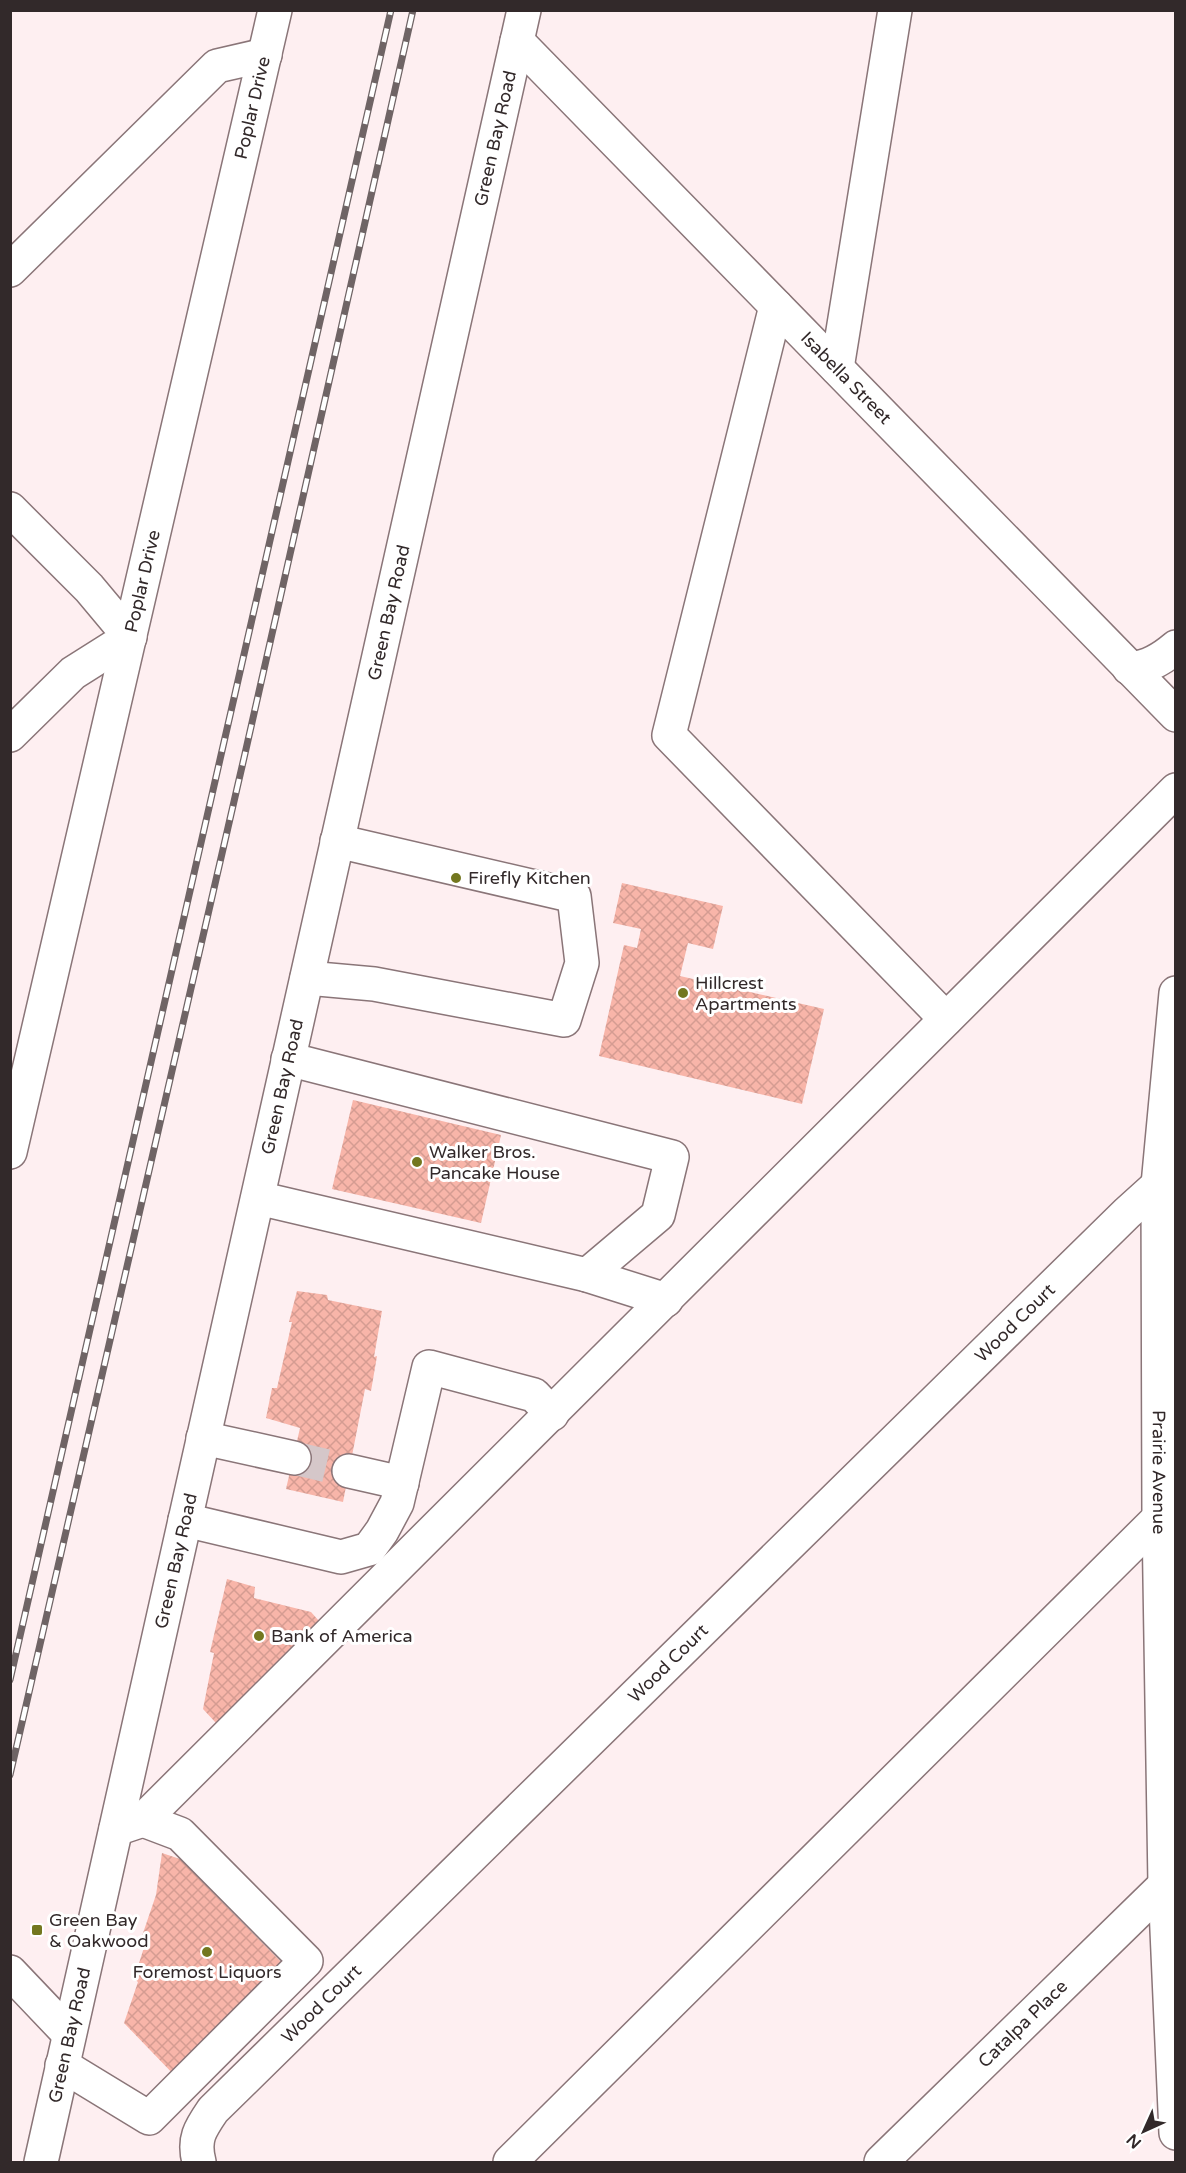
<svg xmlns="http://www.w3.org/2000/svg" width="1186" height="2173" font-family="'Varela Round',sans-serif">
  <defs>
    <pattern id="building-cross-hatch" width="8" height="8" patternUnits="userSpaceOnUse" patternTransform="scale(1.5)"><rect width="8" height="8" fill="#f8b5a9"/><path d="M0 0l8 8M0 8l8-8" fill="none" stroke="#d59c92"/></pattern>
  </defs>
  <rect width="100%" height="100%" fill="#feeff1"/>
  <g fill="url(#building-cross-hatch)">
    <path d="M622,883L723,906L713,949L688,943L680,976L824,1009L802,1104L599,1056L624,945L637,948L641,929L613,923Z"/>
    <path d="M353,1100L501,1135L481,1223L332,1189Z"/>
    <path d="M297,1291L327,1295L328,1300L382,1311L374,1357L377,1356L371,1391L365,1389L343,1502L286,1489L300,1428L266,1418L272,1388H277L292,1322H289Z"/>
    <path d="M227,1579L255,1587L254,1598L311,1612L319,1621L216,1723L203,1709L214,1653L210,1652Z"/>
    <path d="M162,1853L180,1859L285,1966L177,2078L124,2023L138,1982L134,1979L147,1938L142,1936L156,1895Z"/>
  </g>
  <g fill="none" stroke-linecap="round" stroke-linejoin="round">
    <path stroke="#d5c7c9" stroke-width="33" stroke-dasharray="33 16" stroke-linecap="butt" d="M294,1458L349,1471"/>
    <defs>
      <g id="minor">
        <path id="s1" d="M517,41L1176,715"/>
        <path d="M10,270L217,66L265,55"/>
        <path d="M776,306L669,735L946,1019"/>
        <path d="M837,368L895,10"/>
        <path d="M10,509L89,588L130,637L73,673L10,735"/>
        <path d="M1129,668C1147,669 1163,658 1176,647"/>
        <path d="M307,978L374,984L564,1020L582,963L574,896L337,841"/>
        <path id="s2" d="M1176,993L1158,1185L1159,1518L1165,1885L1176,2133"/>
        <path id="s3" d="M10,1152L275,10"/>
        <path d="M258,1198L587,1275L658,1215L672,1157L288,1059"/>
        <path d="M587,1275L666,1300"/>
        <path d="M203,1438L294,1458"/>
        <path d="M349,1471L402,1483"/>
        <path d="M185,1520L341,1557L369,1549L382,1531L397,1503L429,1367L534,1395L552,1414"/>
        <path d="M116,1829L143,1820L1176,790"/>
        <path d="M10,1972L69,2034"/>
        <path d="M62,2065L149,2118L306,1961L180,1834L143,1820"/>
        <path id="s4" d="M199,2162C193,2139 200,2129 213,2110L1127,1213L1158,1185"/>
        <path d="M510,2162L1159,1518"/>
        <path id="s5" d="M881,2162L1165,1885"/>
      </g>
      <g id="major">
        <path id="s6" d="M41,2162L524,10"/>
      </g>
    </defs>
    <use href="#minor" stroke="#8a7578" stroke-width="36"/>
    <use href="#major" stroke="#8a7578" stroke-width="36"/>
    <use href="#minor" stroke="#fff" stroke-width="33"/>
    <use href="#major" stroke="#fff" stroke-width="33"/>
    <defs>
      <g id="rail">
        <path d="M10,1680L391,10"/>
        <path d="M10,1775L244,758L413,10"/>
      </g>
    </defs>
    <use href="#rail" stroke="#6f6465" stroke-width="7"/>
    <use href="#rail" stroke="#fff" stroke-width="4.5" stroke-dasharray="14" stroke-linecap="butt"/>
  </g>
  <g fill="#73771f" stroke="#fff" stroke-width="2">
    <circle cx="456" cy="878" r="6"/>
    <circle cx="683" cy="993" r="6"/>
    <circle cx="417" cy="1162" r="6"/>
    <circle cx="259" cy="1636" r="6"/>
    <rect x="31" y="1924" width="12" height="12" rx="3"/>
    <circle cx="207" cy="1952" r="6"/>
  </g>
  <g text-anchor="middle" stroke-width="6" stroke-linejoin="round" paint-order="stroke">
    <g font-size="18" fill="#32292a" stroke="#fff">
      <text dy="6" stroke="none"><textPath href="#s3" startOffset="1072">Poplar Drive</textPath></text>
      <text dy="6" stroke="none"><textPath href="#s6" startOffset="2074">Green Bay Road</textPath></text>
      <text dy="6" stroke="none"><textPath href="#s1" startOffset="471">Isabella Street</textPath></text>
      <text dy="6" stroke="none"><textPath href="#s3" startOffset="586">Poplar Drive</textPath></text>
      <text dy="6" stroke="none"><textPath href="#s6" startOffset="1588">Green Bay Road</textPath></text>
      <text dy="6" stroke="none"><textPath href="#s6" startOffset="1102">Green Bay Road</textPath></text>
      <text dy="6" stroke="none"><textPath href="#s4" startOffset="1180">Wood Court</textPath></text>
      <text dy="6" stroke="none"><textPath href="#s2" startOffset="480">Prairie Avenue</textPath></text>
      <text dy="6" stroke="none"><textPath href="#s6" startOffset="616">Green Bay Road</textPath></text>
      <text dy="6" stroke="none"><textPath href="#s4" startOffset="694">Wood Court</textPath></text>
      <text dy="6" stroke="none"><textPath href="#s4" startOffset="208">Wood Court</textPath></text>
      <text dy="6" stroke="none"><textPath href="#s5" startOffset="198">Catalpa Place</textPath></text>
      <text dy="6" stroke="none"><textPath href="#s6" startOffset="130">Green Bay Road</textPath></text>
    </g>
    <g font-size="18" fill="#32292a" stroke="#fff" text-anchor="start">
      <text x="468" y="884">Firefly Kitchen</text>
      <text x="695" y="989">Hillcrest<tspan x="695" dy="21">Apartments</tspan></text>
      <text x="429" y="1158">Walker Bros.<tspan x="429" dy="21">Pancake House</tspan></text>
      <text x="271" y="1642">Bank of America</text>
      <text x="49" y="1926">Green Bay<tspan x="49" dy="21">&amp; Oakwood</tspan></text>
      <text x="207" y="1978" text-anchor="middle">Foremost Liquors</text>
    </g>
  </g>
  <rect width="1186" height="2173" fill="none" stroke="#32292a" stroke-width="24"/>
  <g transform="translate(1144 2131) rotate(225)" stroke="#ffffff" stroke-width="4.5" paint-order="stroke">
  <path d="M0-4.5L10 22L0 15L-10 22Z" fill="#32292a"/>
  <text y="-9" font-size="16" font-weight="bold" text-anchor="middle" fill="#32292a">N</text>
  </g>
</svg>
